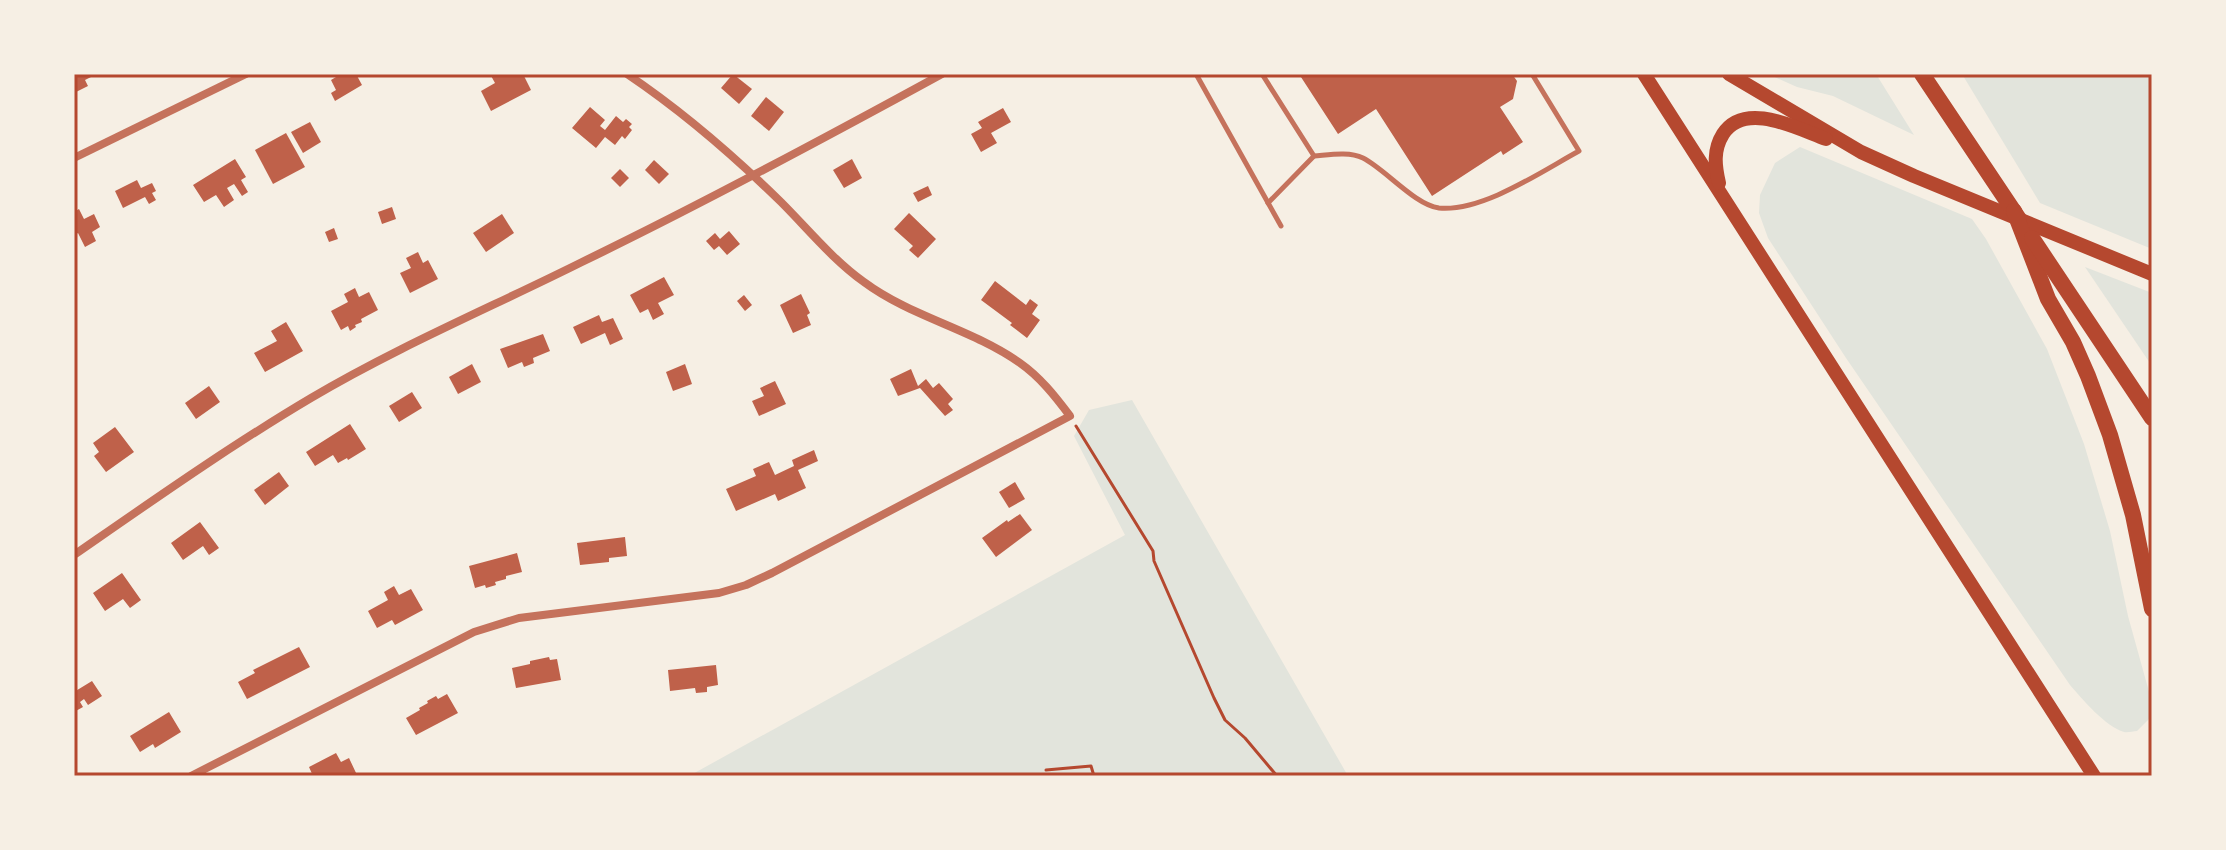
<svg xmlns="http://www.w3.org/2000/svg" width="2226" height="850" font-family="'Work Sans',sans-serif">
  <rect width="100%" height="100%" fill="#f6efe4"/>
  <g fill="#e2e4dc">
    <path d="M1768,74H1876L1914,135L1833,96L1797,87Z"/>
    <path d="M1962,74H2152V249L2040,203Z"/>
    <path d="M1800,147L1972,219L1986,239L2047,349L2084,444L2110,531L2128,616L2151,699L2150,718L2137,731C2133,731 2128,733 2124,732C2106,727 2082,699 2070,685L1846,358L1768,238L1759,213L1760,195L1775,163Z"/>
    <path d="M2085,267L2152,293V366Z"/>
    <path d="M1132,400L1348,776H689L1125,535L1074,436L1089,410Z"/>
  </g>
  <g fill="#bf614a">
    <path d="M74,74H97L85,80L88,86L74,93Z"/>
    <path d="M341,74H356L362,85L335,101L331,93L336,90L331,80Z"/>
    <path d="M490,74H523L531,90L491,111L481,91L495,83Z"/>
    <path d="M733,74L752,89L739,104L721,88Z"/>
    <path d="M1299,74H1512L1517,81L1513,99L1500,107L1523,142L1503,155L1501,151L1432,196L1376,109L1338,134Z"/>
    <path d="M766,97L784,112L769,131L751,116Z"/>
    <path d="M590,107L605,120L600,126L605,130L616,116L623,122L626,119L632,124L629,127L632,130L625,139L622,136L615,145L605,137L596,148L572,128Z"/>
    <path d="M1003,108L1011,122L991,133L997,143L981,152L971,134L982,128L978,122Z"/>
    <path d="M310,122L321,142L303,153L291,132Z"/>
    <path d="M286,133L305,167L273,184L255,150Z"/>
    <path d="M235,159L246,177L241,180L248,192L242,196L234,184L227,188L234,200L224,207L216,195L204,202L193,185Z"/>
    <path d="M852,159L862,178L844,188L833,170Z"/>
    <path d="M654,160L669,174L659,184L645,170Z"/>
    <path d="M620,169L629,178L620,187L611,178Z"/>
    <path d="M137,180L141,188L152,183L156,191L152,193L156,200L149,204L145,197L123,208L115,191Z"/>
    <path d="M928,186L932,195L918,202L913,193Z"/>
    <path d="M392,207L396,219L382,224L378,212Z"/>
    <path d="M79,209L84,219L94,214L100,227L92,232L96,241L85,247L78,233L74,235V212Z"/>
    <path d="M909,213L936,239L918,258L909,250L913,246L894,229Z"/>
    <path d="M502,214L514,233L486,252L473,233Z"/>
    <path d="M334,228L338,239L329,242L325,232Z"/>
    <path d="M729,231L740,244L727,255L719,246L714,250L706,241L715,233L720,239Z"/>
    <path d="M418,252L423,263L428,260L438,279L410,293L400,273L411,268L406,258Z"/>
    <path d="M664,277L674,295L658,303L664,314L653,320L648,309L640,313L630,295Z"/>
    <path d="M995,281L1026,305L1030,299L1038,305L1032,314L1040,320L1027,338L1010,325L1012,323L981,300Z"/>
    <path d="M355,288L359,297L369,292L378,310L361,319L362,322L355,325L356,327L350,331L348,326L341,330L331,311L348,302L344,294Z"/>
    <path d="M801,294L810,313L807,315L811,325L793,333L780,305Z"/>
    <path d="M744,295L752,305L745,311L737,301Z"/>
    <path d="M599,315L602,322L613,318L623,339L610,345L605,333L581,344L573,327Z"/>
    <path d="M286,322L303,351L265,372L254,353L277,341L271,331Z"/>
    <path d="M543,334L550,351L533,358L534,363L524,367L522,362L508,368L500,349Z"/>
    <path d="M472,364L481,382L458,394L449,377Z"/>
    <path d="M685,364L692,384L673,391L666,372Z"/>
    <path d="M911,369L918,386L926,379L933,388L939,383L953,399L948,404L953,410L945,416L920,388L898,396L890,379Z"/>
    <path d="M775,381L786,404L759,416L752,401L764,396L760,388Z"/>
    <path d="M209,386L220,402L196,419L185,403Z"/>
    <path d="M412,392L422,408L399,422L389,406Z"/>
    <path d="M350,424L366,449L348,460L347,458L338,463L333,455L315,466L306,452Z"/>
    <path d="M115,427L134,452L106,472L94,456L99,452L93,443Z"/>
    <path d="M814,450L818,461L798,470L806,488L778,501L775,494L736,511L726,489L756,476L753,469L769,462L775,475L794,466L792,460Z"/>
    <path d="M279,472L289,486L265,505L254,490Z"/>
    <path d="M1015,482L1025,499L1009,508L999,492Z"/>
    <path d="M1020,514L1032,530L996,557L982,538L1007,520L1008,522Z"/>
    <path d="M200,522L219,548L209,555L203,546L183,560L171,543Z"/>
    <path d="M625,537L627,556L609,558V562L580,565L577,543Z"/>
    <path d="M517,553L522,572L506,576V579L495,582L496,585L486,588L485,585L475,588L469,566Z"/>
    <path d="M122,573L141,600L130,608L123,599L105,611L93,593Z"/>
    <path d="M394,586L399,595L411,589L423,610L395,625L392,620L377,628L368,611L388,600L384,592Z"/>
    <path d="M299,647L310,667L247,699L238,682L255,673L253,670Z"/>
    <path d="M549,657L550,660L557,659L561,680L516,688L512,668L530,664V661Z"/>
    <path d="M716,665L718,685L707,687V692L696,693L695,688L670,691L668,670Z"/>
    <path d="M92,681L102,696L88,705L84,699L80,702L83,707L74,712V692Z"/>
    <path d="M447,694L458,713L416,735L406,718L420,710L419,708L428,703L427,701L436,696L438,699Z"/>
    <path d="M169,712L181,732L155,748L153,744L140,752L130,736Z"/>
    <path d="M336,753L341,762L349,758L357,775L313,776L309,767Z"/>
  </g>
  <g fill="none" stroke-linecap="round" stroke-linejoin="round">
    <g stroke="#b5482f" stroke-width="3">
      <path d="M1076,426L1153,551L1154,561L1214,698L1225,720L1245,738L1277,776"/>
      <path d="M1046,770L1091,766L1094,776"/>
    </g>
    <g stroke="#c5725c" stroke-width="5">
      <path d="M1196,74L1281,226"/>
      <path d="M1262,74L1314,156C1328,155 1349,151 1363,158C1385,169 1415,205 1439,208C1483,212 1542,171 1579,151L1532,74"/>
      <path d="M1268,203L1314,156"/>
    </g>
    <g stroke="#c5725c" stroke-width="8">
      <path d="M74,158L246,74"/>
      <path d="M74,555C152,501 230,446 311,398C399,346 492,307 582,262C704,203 823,139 942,74"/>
      <path d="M191,776L474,632L519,618L719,593L746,585L772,573L1070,416C1055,396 1040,377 1020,363C972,329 911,317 864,282C833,260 808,229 781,202C733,155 682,111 627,74"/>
    </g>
    <g stroke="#b5482f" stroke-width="14">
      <path d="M1644,74L2094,776"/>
      <path d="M1729,74L1861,152L1914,176L2152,274"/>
      <path d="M1719,183C1715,166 1713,150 1723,134C1745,100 1798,129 1826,139"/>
    </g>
    <g stroke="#b5482f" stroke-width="16">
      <path d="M1922,74L2019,219"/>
      <path d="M2014,211L2048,299L2073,342L2088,376L2110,435L2133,515L2152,609"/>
      <path d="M2032,238L2152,418"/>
    </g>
  </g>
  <rect width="2226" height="850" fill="none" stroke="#f6efe4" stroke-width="152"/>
  <rect x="76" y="76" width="2074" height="698" fill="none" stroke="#b5482f" stroke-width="3"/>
</svg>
